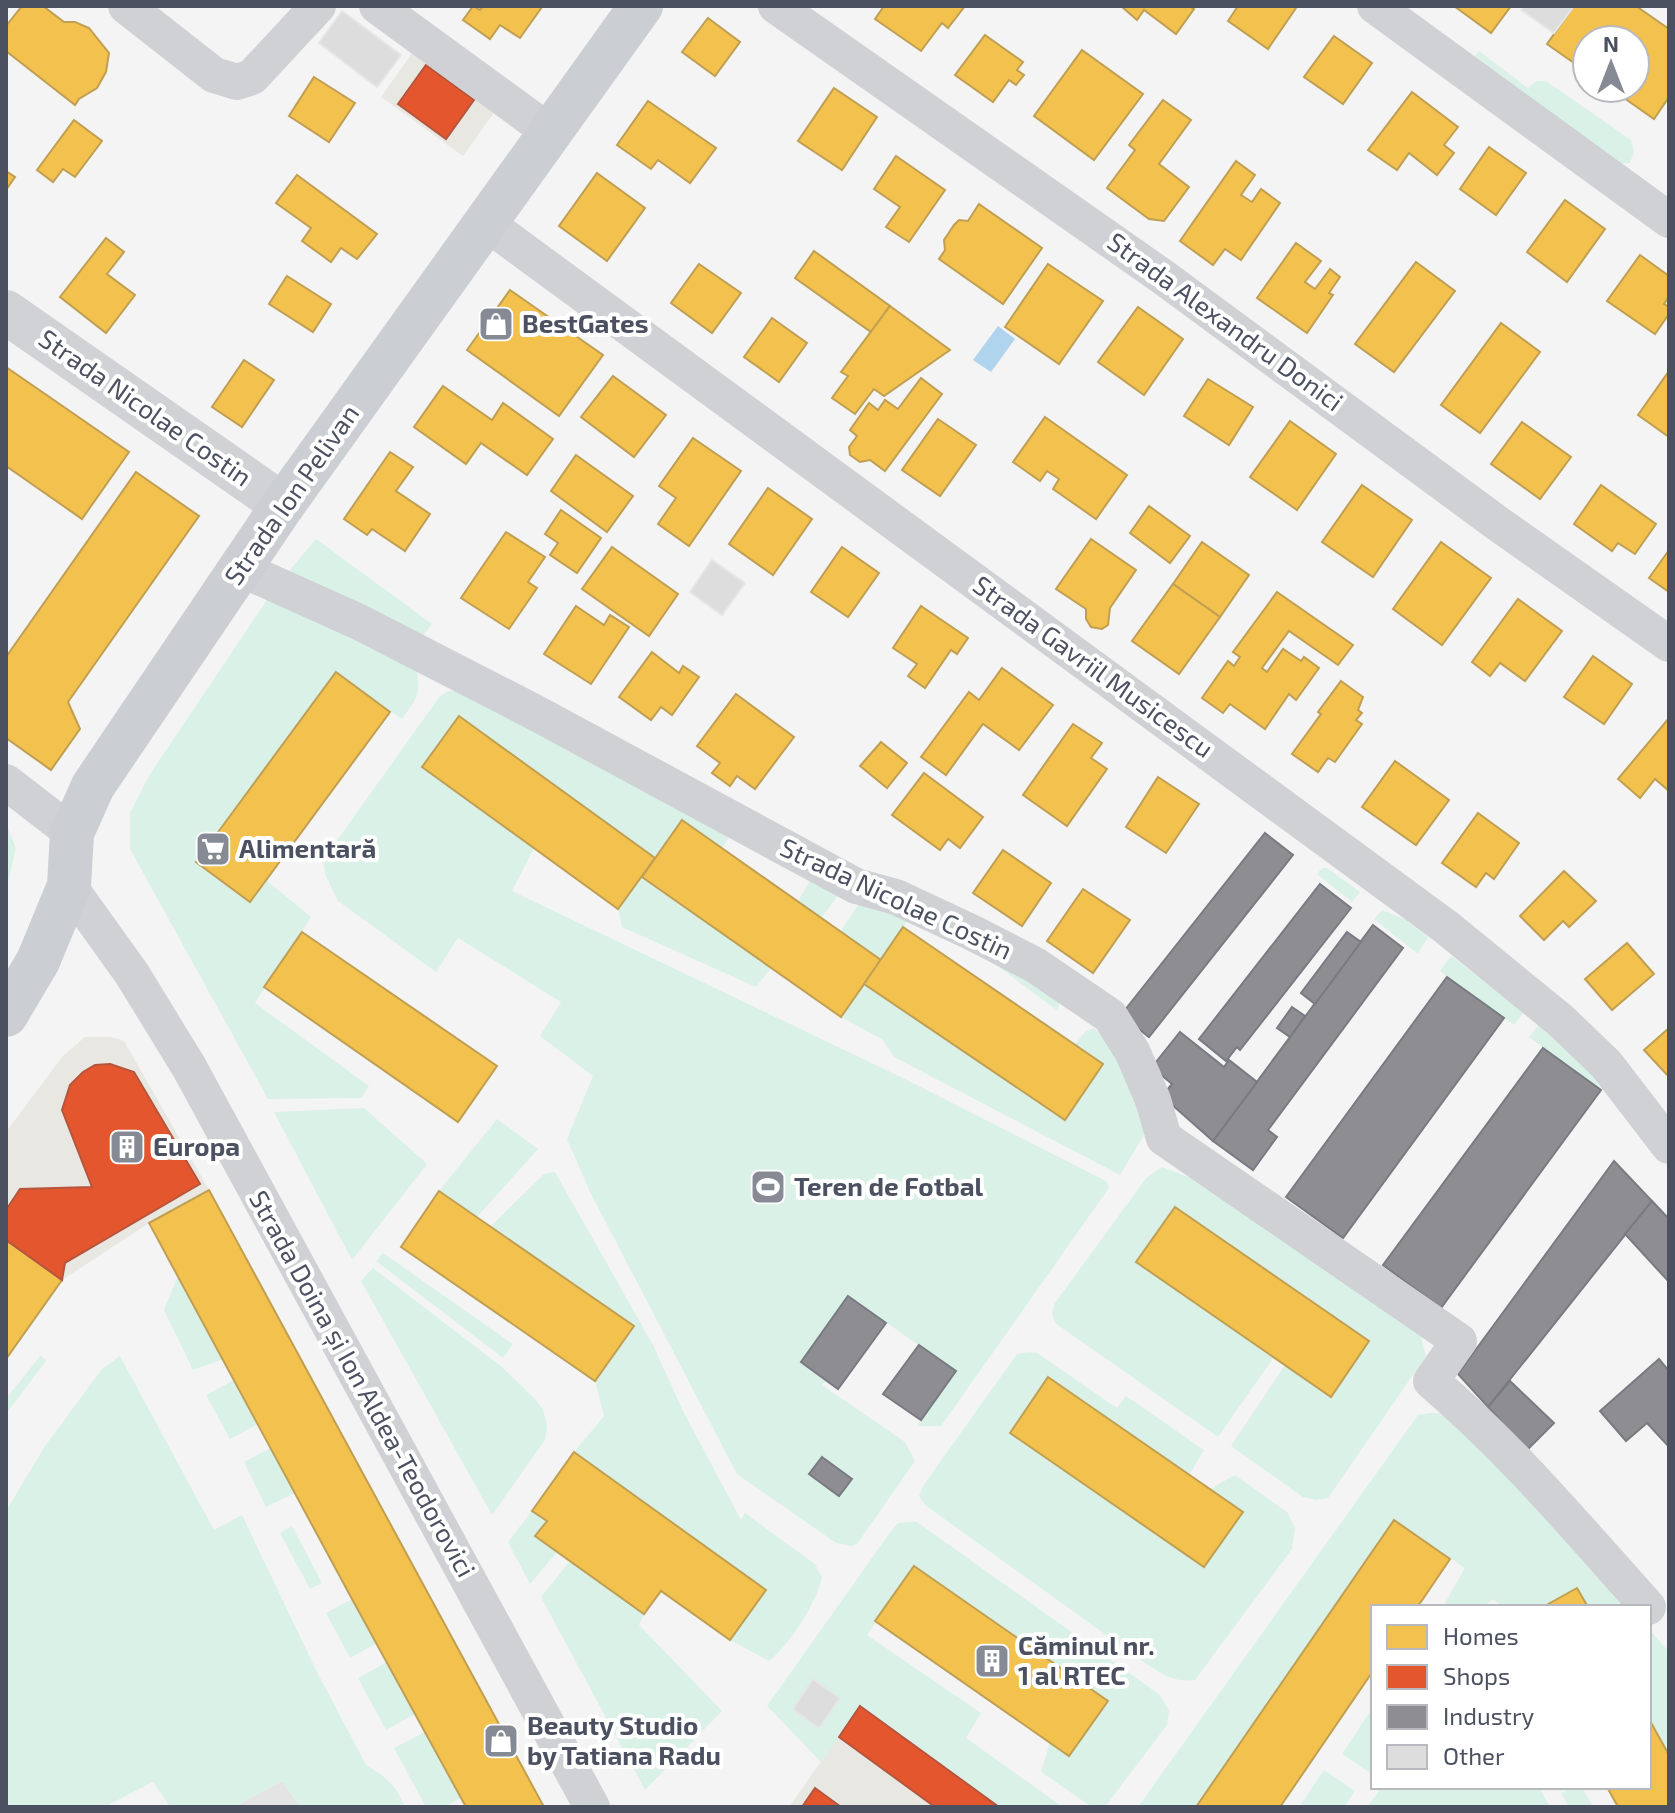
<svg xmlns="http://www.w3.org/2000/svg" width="1675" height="1813" font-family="'Exo 2',sans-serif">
  <rect width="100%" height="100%" fill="#f4f4f4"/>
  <g fill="#e8e7e2">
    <path d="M413,52L495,111L463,156L381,97Z"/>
    <path d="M85,1037H111L124,1041L209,1190L149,1223L62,1280L6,1241V1132L63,1056Z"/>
    <path d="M860,1706L999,1807H789Z"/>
  </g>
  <path fill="#e5e4e4" d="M282,1781L300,1807H234Z"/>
  <g fill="#daf1e8">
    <path d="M1479,51L1528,88L1536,81H1546L1631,140L1634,152L1630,163L1618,164L1475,56Z"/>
    <path d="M316,539L432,624L421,638L293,578L290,570Z"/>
    <path d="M271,594L416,668C422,694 416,699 402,719L336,672L196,862L249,901L266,880L311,917L255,1003L369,1086L361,1098L268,1099L130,849V813L150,774Z"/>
    <path d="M449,691H459L731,834L722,848L682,820L655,858L459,716L534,848L512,891L905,1079L1106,1181L1109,1188L941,1426H917L955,1371L849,1296L801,1361L826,1381L822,1385L905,1442L915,1461L857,1544L851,1546L836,1543L737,1474L590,1192L567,1139L593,1076L540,1036L561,1002L458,938L436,972L338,901L325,874L323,860L440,696Z"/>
    <path d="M6,824L16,848L6,891Z"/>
    <path d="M1322,868H1327L1360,892L1352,902L1317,874Z"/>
    <path d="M642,877L771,968L756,987L622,927L618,909Z"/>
    <path d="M810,880L840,893L821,918L798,902Z"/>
    <path d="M859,904L910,917L881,960L840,932Z"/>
    <path d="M1382,910L1404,919L1428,937L1418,954L1374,919Z"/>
    <path d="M1451,956L1524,1012L1514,1025L1440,971Z"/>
    <path d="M988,959L1061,993L1058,1011Z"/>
    <path d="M864,984L1064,1120L1103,1064L1075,1044L1085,1032L1094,1028L1124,1057L1145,1133L1120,1175L894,1057L883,1040L841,1017Z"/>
    <path d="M1541,1022L1586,1063L1602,1092L1529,1037Z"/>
    <path d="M364,1108L427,1164L352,1260L274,1112Z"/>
    <path d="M497,1119L538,1149L477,1217L439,1191Z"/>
    <path d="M1162,1167L1228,1192L1418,1325L1426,1356L1328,1498L1316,1500L1303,1497L1231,1446L1285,1365L1331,1396L1369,1341L1175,1207L1137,1262L1274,1357L1218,1437L1055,1323L1052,1313L1055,1303L1147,1177Z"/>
    <path d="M555,1172L653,1345L683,1411L741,1520L745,1513L815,1564L822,1578C815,1605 791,1643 769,1661L730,1640L766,1589L574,1452L604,1416L595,1381L633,1326L490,1227L544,1174Z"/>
    <path d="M383,1253L513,1344L503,1358L376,1261Z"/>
    <path d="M373,1268L502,1367L533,1397L543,1409L547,1426L545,1440L492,1515L361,1281Z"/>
    <path d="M178,1276L223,1359L193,1370L164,1310Z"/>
    <path d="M1029,1352L1037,1353L1117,1408L1126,1396L1204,1450L1189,1475L1049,1377L1010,1432L1204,1567L1243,1512L1210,1489L1235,1475L1287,1512L1295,1528L1292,1549L1195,1680C1174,1683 1162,1674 1145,1663L925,1505L919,1496L923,1486L1017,1354Z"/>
    <path d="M41,1355L46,1361L6,1414V1395H9Z"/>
    <path d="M120,1356L214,1530L242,1515L316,1670L366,1765L382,1775L396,1789L405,1807H300L282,1781L234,1807H170L153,1782L104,1807H6V1511L45,1446L102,1369Z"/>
    <path d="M234,1380L258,1424L230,1439L206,1395Z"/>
    <path d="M1429,1413H1443L1464,1421L1631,1607H1588L1577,1589L1543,1607H1501L1493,1599L1483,1607H1451L1445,1603L1465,1568L1394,1520L1196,1807H1138L1418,1415Z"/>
    <path d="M273,1447L295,1493L266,1507L244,1462Z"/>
    <path d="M532,1511L547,1521L536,1537L557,1552L530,1584L508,1542Z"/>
    <path d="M907,1522H917L1160,1695L1169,1711L1167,1725L1105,1807H1092L1041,1772L1050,1742L1070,1756L1108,1700L914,1566L867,1635L981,1713L966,1738L1063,1807H999L861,1707L821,1762L767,1706L891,1531L898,1523Z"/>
    <path d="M292,1526L322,1583L310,1589L280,1533Z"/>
    <path d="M570,1561L644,1614L639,1625L722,1711L645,1790L541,1597Z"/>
    <path d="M352,1599L377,1643L350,1658L326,1613Z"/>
    <path d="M1649,1629L1669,1652V1755L1649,1719Z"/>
    <path d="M387,1662L415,1714L386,1730L358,1678Z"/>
    <path d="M1373,1707V1769L1370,1773L1342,1754Z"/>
    <path d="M425,1732L461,1798L444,1807H426L394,1748Z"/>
    <path d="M1324,1770L1355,1791L1344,1807H1299Z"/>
    <path d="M1382,1787H1539L1550,1807H1367Z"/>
    <path d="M1573,1787H1582L1593,1807H1569L1561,1793Z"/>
  </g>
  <path fill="#b0d3ee" d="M998,326L1015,339L991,372L973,360Z"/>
  <g fill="#f2c14e" stroke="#c09f53" stroke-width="2">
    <path d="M22,6H43L64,22H75L89,28L109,53L106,72L97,88L79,99L75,105L6,51V26Z"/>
    <path d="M473,6L480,10L483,6L542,7L520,38L500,25L490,39L463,20Z"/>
    <path d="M884,6H965L948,28L942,23L921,51L875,19Z"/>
    <path d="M1121,6H1189L1194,9L1176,34L1144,10L1137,20Z"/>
    <path d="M1238,6H1293L1296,8L1268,49L1228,21Z"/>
    <path d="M1454,6H1511L1491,33Z"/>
    <path d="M1574,6H1636L1669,29V97L1654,119L1610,88H1635V40H1587V72L1547,44Z"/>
    <path d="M708,18L740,42L715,76L682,52Z"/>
    <path d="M985,35L1023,62L1017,70L1024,75L1016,85L1009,80L993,102L955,75Z"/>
    <path d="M1334,36L1372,63L1343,104L1304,77Z"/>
    <path d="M1082,50L1143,94L1094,160L1034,116Z"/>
    <path d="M314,77L355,103L329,142L289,116Z"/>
    <path d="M834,88L877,117L842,170L798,141Z"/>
    <path d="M1412,92L1458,127L1444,145L1454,153L1437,175L1409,153L1397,170L1368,150Z"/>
    <path d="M1163,100L1191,120L1159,164L1189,187L1164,221L1149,219L1107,188L1135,150L1129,145Z"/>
    <path d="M648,101L716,148L690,183L658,160L651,169L617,145Z"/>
    <path d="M74,120L102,141L75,177L63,169L53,182L37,170Z"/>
    <path d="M1489,147L1526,173L1496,215L1460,189Z"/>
    <path d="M896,156L945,190L909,242L886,227L900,207L874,189Z"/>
    <path d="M1236,161L1255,175L1241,195L1252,202L1261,189L1280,203L1241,260L1225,249L1213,265L1180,241Z"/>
    <path d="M6,171L15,177L6,190Z"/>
    <path d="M597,173L645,208L607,261L559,226Z"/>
    <path d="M297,175L377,234L357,259L341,248L331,262L302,241L311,228L276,203Z"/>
    <path d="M1565,200L1605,229L1567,282L1527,252Z"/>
    <path d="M979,204L1042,248L1003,304L939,259L945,250L944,240L954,225L959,220L968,221Z"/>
    <path d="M106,238L124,252L107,274L135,295L106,333L60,297Z"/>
    <path d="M1296,243L1321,261L1305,282L1315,289L1330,269L1340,277L1329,293L1333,295L1307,333L1257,298Z"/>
    <path d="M814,251L890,306L871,332L795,278Z"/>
    <path d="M1640,255L1669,276V296L1664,304L1669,307V314L1655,334L1607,301Z"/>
    <path d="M1416,262L1455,291L1394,372L1355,344Z"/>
    <path d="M699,264L741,293L712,333L671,303Z"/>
    <path d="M1048,264L1103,301L1059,364L1005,327Z"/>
    <path d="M287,276L331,304L313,332L269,304Z"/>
    <path d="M510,290L603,355L559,416L467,350Z"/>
    <path d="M890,306L950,350L884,396L874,389L855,414L832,398L848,376L841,372Z"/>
    <path d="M1138,307L1183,339L1144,395L1098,362Z"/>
    <path d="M772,318L807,343L779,382L744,357Z"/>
    <path d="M1501,323L1540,352L1480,433L1441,405Z"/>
    <path d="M244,360L274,380L242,427L212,407Z"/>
    <path d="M6,367L129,452L82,519L6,466Z"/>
    <path d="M1669,371V437L1638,415Z"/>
    <path d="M613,376L666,415L634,457L581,417Z"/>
    <path d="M921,378L942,394L885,471L870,460L860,462L850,455L849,447L857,436L850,430L869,403L878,410L885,400L898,409Z"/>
    <path d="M1208,379L1253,407L1229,445L1184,416Z"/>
    <path d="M443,386L492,420L503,403L553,439L527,475L481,443L466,464L414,427Z"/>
    <path d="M1045,417L1127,475L1096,519L1053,489L1059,479L1047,471L1040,481L1013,462Z"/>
    <path d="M938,419L976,445L940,496L902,470Z"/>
    <path d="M1290,421L1336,454L1297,510L1250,477Z"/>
    <path d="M1522,422L1571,457L1540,499L1491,464Z"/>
    <path d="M693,438L741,471L689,546L658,524L676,498L659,486Z"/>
    <path d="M390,452L413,467L396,491L430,514L405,551L372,529L367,535L344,519Z"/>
    <path d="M576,455L633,496L607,532L551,491Z"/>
    <path d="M136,472L199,516L68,702L80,729L51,770L6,738V657Z"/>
    <path d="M1362,485L1412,520L1373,577L1322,542Z"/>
    <path d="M1601,485L1656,524L1635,554L1618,543L1612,551L1574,524Z"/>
    <path d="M768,488L812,519L773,575L729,544Z"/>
    <path d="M1149,506L1190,536L1170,563L1130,533Z"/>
    <path d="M561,510L601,538L577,573L550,555L558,543L545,534Z"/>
    <path d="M506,532L545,557L528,582L537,588L509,629L461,598Z"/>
    <path d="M1091,539L1136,570L1110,608L1108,625L1102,629L1091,627L1086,619V609L1056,589Z"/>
    <path d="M1202,542L1249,575L1220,617L1173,584Z"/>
    <path d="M1441,542L1491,578L1442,645L1393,609Z"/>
    <path d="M612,547L678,594L649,636L582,589Z"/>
    <path d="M842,547L879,573L848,617L811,592Z"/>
    <path d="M1669,550V592L1649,578Z"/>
    <path d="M1173,584L1220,617L1179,674L1132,641Z"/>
    <path d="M1277,592L1353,645L1338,665L1289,631L1262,668L1267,672L1283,649L1301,661L1304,657L1319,668L1296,700L1289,694L1265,729L1230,704L1223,713L1202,698L1228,661L1234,666L1240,657L1233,652Z"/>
    <path d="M1518,599L1562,631L1525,681L1500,663L1490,676L1472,662Z"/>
    <path d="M576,606L604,625L610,615L629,627L591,684L544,654Z"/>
    <path d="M921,606L968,638L957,654L951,650L925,688L908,676L917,664L893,648Z"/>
    <path d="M652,652L679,673L683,666L699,677L672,715L661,707L651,720L619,697Z"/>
    <path d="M1593,656L1632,684L1604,724L1564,697Z"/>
    <path d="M1002,668L1053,705L1019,750L983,724L946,775L921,757L969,692L979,700Z"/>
    <path d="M336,672L390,712L250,902L196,862Z"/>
    <path d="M1341,681L1363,697L1358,710L1362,713L1356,720L1362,724L1335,762L1328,758L1318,772L1292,754L1321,714L1318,712Z"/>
    <path d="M736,694L794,737L755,789L737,776L730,786L712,773L720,763L697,746Z"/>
    <path d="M459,716L655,858L618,909L422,767Z"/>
    <path d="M1669,718V791L1655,779L1640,798L1618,779Z"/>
    <path d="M1073,724L1102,743L1091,758L1107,769L1067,826L1023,795Z"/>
    <path d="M881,742L907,763L887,788L860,766Z"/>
    <path d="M1395,761L1449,800L1416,845L1362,807Z"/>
    <path d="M924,773L983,817L960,848L948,839L940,850L892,815Z"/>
    <path d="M1158,777L1199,804L1166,853L1126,827Z"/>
    <path d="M1478,813L1519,843L1494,879L1486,873L1476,887L1442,863Z"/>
    <path d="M682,820L881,960L841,1017L642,877Z"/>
    <path d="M1003,850L1051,883L1022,926L973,893Z"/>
    <path d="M1564,871L1596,901L1569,927L1563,921L1544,940L1520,916Z"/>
    <path d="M1083,889L1130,920L1093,973L1047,941Z"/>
    <path d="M903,927L1103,1064L1065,1120L864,984Z"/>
    <path d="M302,932L497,1066L458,1122L264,987Z"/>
    <path d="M1627,943L1654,974L1612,1010L1585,979Z"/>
    <path d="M1669,1028V1077L1644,1050Z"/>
    <path d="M209,1190L544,1807H466L352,1599L149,1223Z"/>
    <path d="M439,1191L634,1326L595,1381L401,1247Z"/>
    <path d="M1175,1207L1369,1341L1331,1397L1136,1262Z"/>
    <path d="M6,1240L62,1280L6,1359Z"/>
    <path d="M1048,1377L1243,1512L1204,1567L1010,1433Z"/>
    <path d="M574,1452L766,1590L730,1640L661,1591L644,1614L535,1536L547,1521L532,1511Z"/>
    <path d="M1394,1520L1450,1559L1423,1599L1417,1607H1373V1671L1280,1807H1196Z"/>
    <path d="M914,1566L1108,1701L1069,1756L875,1621Z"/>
    <path d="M1577,1588L1588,1607H1543Z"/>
    <path d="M1649,1719L1669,1755V1807H1618L1607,1787H1649Z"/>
  </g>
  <g fill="#e4572e" stroke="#b6553d" stroke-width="2">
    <path d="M426,65L474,100L446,139L398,104Z"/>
    <path d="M110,1064L134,1072L200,1184L65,1263L62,1280L6,1240V1210L20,1189L92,1187L62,1110L70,1085L83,1072L95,1065Z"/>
    <path d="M860,1706L999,1807H935L839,1737Z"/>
    <path d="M815,1788L841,1807H802Z"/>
  </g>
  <g fill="#8d8d92" stroke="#797b83" stroke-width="2">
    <path d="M1265,833L1293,855L1149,1037L1121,1015Z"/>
    <path d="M1320,884L1351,908L1240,1050L1237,1047L1226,1061L1199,1039Z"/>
    <path d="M1373,925L1403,948L1268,1130L1277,1137L1253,1170L1213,1141Z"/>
    <path d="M1347,932L1361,942L1315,1004L1301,993Z"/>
    <path d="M1447,977L1504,1018L1343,1238L1286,1197Z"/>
    <path d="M1292,1007L1305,1016L1290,1037L1277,1028Z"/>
    <path d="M1180,1032L1224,1067L1229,1060L1257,1082L1213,1141L1162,1096L1172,1084L1152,1067Z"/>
    <path d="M1543,1048L1601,1090L1441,1308L1383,1265Z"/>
    <path d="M1614,1161L1652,1201L1488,1407L1458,1374Z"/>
    <path d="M1652,1201L1669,1219V1282L1625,1234Z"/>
    <path d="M848,1296L886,1323L838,1389L801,1362Z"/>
    <path d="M919,1345L956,1371L921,1420L883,1394Z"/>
    <path d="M1659,1359L1669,1371V1447L1647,1423L1626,1441L1600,1411Z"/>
    <path d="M1510,1381L1554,1423L1527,1450L1488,1407Z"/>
    <path d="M822,1457L852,1479L839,1496L809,1474Z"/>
  </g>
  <g fill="#ddddde" stroke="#e5e6e7" stroke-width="2">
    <path d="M1524,6H1574L1554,33L1521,10Z"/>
    <path d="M342,11L401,55L377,87L319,43Z"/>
    <path d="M712,560L745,583L722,615L690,592Z"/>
    <path d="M813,1679L840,1698L819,1728L793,1709Z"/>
  </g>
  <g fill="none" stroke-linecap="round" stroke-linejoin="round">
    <g stroke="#cfd1d4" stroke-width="36">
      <path d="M126,6L214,75L237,82L252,77L318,6"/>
      <path d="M377,6L551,133"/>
      <path d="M776,6L1163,277L1497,523L1669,644"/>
      <path d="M1375,6L1669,220"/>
      <path d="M486,223L1446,927L1560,1020L1606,1064L1669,1146"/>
      <path d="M239,568L359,622L536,713L856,886L896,897L973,933L1035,965L1110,1016L1133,1053L1153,1100L1164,1138L1459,1341L1431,1381C1512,1450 1577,1528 1648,1607"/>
      <path d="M6,782L72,833"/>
      <path d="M69,886L132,974L189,1067L592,1807"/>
    </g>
    <path stroke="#d1d2d5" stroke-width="44" d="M6,312L283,505"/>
    <path stroke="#cbced2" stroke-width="44" d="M6,1015L38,961L69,886L72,833L93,786L283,505L641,6"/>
  </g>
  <defs>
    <symbol id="shop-square" viewBox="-11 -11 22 22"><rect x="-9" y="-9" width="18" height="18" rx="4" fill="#868a94" stroke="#fff"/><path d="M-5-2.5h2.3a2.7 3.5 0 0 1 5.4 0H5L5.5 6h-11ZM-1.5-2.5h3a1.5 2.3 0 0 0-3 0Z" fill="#fff"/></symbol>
    <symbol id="supermarket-square" viewBox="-11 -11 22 22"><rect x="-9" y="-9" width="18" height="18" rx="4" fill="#868a94" stroke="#fff"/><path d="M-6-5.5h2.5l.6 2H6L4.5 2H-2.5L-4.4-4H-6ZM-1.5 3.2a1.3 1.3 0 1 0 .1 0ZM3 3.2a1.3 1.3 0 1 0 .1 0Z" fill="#fff"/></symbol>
    <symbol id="building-square" viewBox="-11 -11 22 22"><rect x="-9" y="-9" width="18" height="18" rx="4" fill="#868a94" stroke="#fff"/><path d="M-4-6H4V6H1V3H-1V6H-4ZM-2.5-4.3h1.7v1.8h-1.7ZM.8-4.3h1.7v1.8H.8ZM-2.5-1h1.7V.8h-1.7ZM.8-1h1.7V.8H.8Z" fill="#fff"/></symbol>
    <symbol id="stadium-square" viewBox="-11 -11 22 22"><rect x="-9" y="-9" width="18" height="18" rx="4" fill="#868a94" stroke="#fff"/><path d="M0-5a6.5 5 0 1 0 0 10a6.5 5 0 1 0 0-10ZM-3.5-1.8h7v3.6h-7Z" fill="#fff"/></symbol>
  </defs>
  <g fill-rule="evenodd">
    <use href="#shop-square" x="476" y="304" width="40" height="40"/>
    <use href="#supermarket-square" x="193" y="829" width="40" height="40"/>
    <use href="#building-square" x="107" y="1127" width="40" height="40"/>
    <use href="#stadium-square" x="748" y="1167" width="40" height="40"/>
    <use href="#building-square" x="972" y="1641" width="40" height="40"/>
    <use href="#shop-square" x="481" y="1721" width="40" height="40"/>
  </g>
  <g text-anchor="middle" stroke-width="8" stroke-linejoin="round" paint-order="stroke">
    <g font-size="26" fill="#4b5160" stroke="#fff">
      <text transform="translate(1225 322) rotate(36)" y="9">Strada Alexandru Donici</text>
      <text transform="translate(145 408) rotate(35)" y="9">Strada Nicolae Costin</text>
      <text transform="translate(292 495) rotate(-55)" y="9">Strada Ion Pelivan</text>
      <text transform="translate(1093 667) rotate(36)" y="9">Strada Gavriil Musicescu</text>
      <text transform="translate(896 899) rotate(25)" y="9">Strada Nicolae Costin</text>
      <text transform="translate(362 1384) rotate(61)" y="9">Strada Doina și Ion Aldea-Teodorovici</text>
    </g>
    <g font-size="26" font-weight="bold" fill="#4b5160" stroke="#fff" text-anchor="start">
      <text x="522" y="333">BestGates</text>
      <text x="239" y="858">Alimentară</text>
      <text x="153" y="1156">Europa</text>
      <text x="794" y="1196">Teren de Fotbal</text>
      <text x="1018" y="1655">Căminul nr.<tspan x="1018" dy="30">1 al RTEC</tspan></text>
      <text x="527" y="1735">Beauty Studio<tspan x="527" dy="30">by Tatiana Radu</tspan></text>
    </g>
  </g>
  <rect width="1675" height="1813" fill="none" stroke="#4b5160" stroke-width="16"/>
  <rect x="1371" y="1605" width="280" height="184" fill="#ffffff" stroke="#b7b9bf" stroke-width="2"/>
  <rect x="1387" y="1625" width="40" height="24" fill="#f2c14e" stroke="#b7b9bf" stroke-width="2"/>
  <text x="1443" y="1645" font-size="24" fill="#4b5160">Homes</text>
  <rect x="1387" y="1665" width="40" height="24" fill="#e4572e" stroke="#b7b9bf" stroke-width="2"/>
  <text x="1443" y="1685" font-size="24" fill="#4b5160">Shops</text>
  <rect x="1387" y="1705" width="40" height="24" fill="#8d8d92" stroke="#b7b9bf" stroke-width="2"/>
  <text x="1443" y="1725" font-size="24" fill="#4b5160">Industry</text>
  <rect x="1387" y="1745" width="40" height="24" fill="#ddddde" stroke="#b7b9bf" stroke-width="2"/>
  <text x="1443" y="1765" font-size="24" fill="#4b5160">Other</text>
  <g transform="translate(1611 64)"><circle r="38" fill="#ffffff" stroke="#b7b9bf" stroke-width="2"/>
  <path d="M0-6L14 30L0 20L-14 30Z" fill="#868a94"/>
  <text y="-12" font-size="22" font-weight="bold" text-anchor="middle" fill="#4b5160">N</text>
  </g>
</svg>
